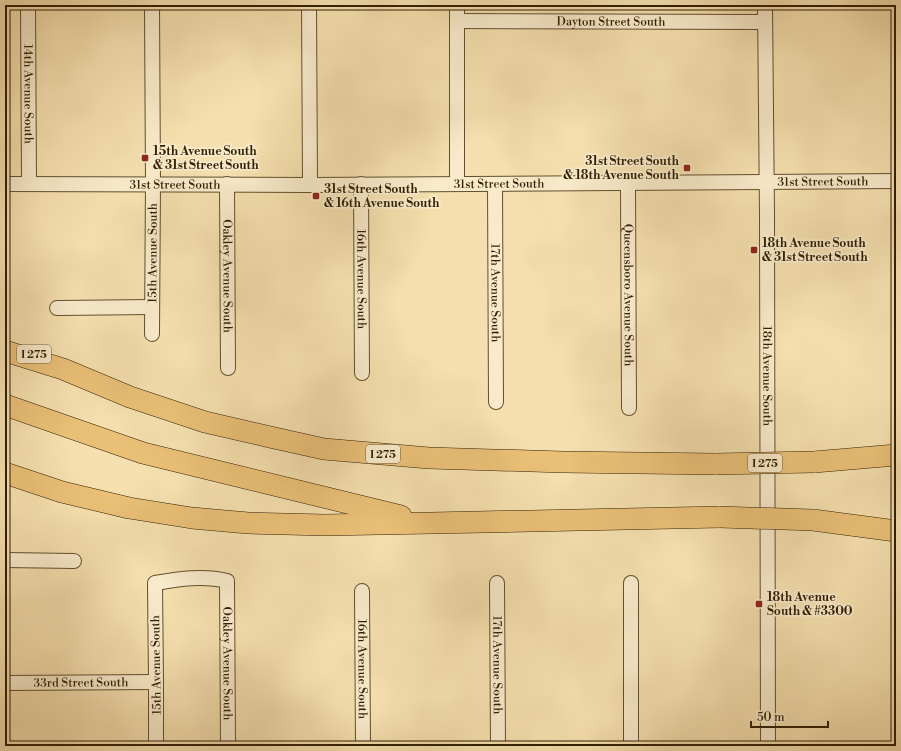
<svg xmlns="http://www.w3.org/2000/svg" width="901" height="751" font-family="'Libre Bodoni',serif">
  <rect width="100%" height="100%" fill="#f5dfae"/>
  <filter id="stains"><feTurbulence type="fractalNoise" baseFrequency=".005" numOctaves="4"/><feColorMatrix values="0 0 0 0 .2 0 0 0 0 .09 0 0 0 0 .02 0 0 0 .5 -.17"/></filter>
  <radialGradient id="worn" r=".72"><stop offset=".6" stop-color="#630" stop-opacity="0"/><stop offset="1" stop-color="#630" stop-opacity=".3"/></radialGradient>
  <g fill="none" stroke-linecap="round" stroke-linejoin="round">
    <defs>
      <g id="minor">
        <path id="s1" d="M28,5L29,184"/>
        <path d="M309,5L310,185"/>
        <path d="M457,5V183"/>
        <path id="s2" d="M765,5L767,216L768,746"/>
        <path id="s3" d="M457,21L765,22"/>
        <path id="s4" d="M628,182L629,408"/>
        <path id="s5" d="M5,184L310,185L896,181"/>
        <path id="s6" d="M227,184L228,368"/>
        <path id="s7" d="M361,184L362,373"/>
        <path id="s8" d="M495,184L496,402"/>
        <path d="M57,308L152,307"/>
        <path id="s9" d="M152,334L153,184L152,5"/>
        <path d="M5,560L74,561"/>
        <path id="s10" d="M497,583L498,746"/>
        <path d="M631,583V746"/>
        <path id="s11" d="M362,591L363,746"/>
        <path id="s12" d="M5,683L156,682"/>
        <path id="s13" d="M156,746V682L155,583C179,579 203,575 227,581L228,746"/>
      </g>
      <g id="highway">
        <path d="M5,351L63,369L130,397L205,422L270,437L324,449L429,458L563,462L716,464"/>
        <path d="M5,405L143,453L401,516"/>
        <path d="M814,462L896,455"/>
        <path d="M5,473L62,492L129,508L192,518L248,523L325,525L432,523L720,517"/>
        <path d="M813,520L896,531"/>
      </g>
    </defs>
    <use href="#minor" stroke="#624f2e" stroke-width="16"/>
    <use href="#highway" stroke="#311f04" stroke-width="22"/>
    <use href="#minor" stroke="#f8eaca" stroke-width="14"/>
    <use href="#highway" stroke="#eac077" stroke-width="21"/>
    <defs>
      <g id="highway-bridge">
        <path d="M716,464L814,462"/>
        <path d="M720,517L813,520"/>
      </g>
    </defs>
    <use href="#highway-bridge" stroke="#311f04" stroke-width="22" stroke-linecap="butt"/>
    <use href="#highway-bridge" stroke="#eac077" stroke-width="21"/>
  </g>
  <g fill="#8f2418" stroke="#f8eaca" stroke-width="1.5">
    <rect x="141" y="154" width="8" height="8" rx="2"/>
    <rect x="683" y="164" width="8" height="8" rx="2"/>
    <rect x="312" y="192" width="8" height="8" rx="2"/>
    <rect x="750" y="246" width="8" height="8" rx="2"/>
    <rect x="755" y="600" width="8" height="8" rx="2"/>
  </g>
  <g text-anchor="middle" stroke-width="3.5" stroke-linejoin="round" paint-order="stroke">
    <g fill="#f8eaca" stroke="#6d5c3f" stroke-width="1">
      <rect x="17" y="345" width="34" height="18" rx="3"/>
      <rect x="366" y="445" width="34" height="18" rx="3"/>
      <rect x="748" y="454" width="34" height="18" rx="3"/>
    </g>
    <g font-size="11" font-weight="bold" fill="#311f04">
      <text x="34" y="358">I 275</text>
      <text x="383" y="458">I 275</text>
      <text x="765" y="467">I 275</text>
    </g>
    <g font-size="12" fill="#311f04" stroke="#f8eaca">
      <text dy="4" stroke="none"><textPath href="#s3" startOffset="154">Dayton Street South</textPath></text>
      <text dy="4" stroke="none"><textPath href="#s1" startOffset="89">14th Avenue South</textPath></text>
      <text dy="4" stroke="none"><textPath href="#s5" startOffset="818">31st Street South</textPath></text>
      <text dy="4" stroke="none"><textPath href="#s5" startOffset="494">31st Street South</textPath></text>
      <text dy="4" stroke="none"><textPath href="#s5" startOffset="170">31st Street South</textPath></text>
      <text dy="4" stroke="none"><textPath href="#s9" startOffset="81">15th Avenue South</textPath></text>
      <text dy="4" stroke="none"><textPath href="#s6" startOffset="92">Oakley Avenue South</textPath></text>
      <text dy="4" stroke="none"><textPath href="#s7" startOffset="95">16th Avenue South</textPath></text>
      <text dy="4" stroke="none"><textPath href="#s8" startOffset="109">17th Avenue South</textPath></text>
      <text dy="4" stroke="none"><textPath href="#s4" startOffset="113">Queensboro Avenue South</textPath></text>
      <text dy="4" stroke="none"><textPath href="#s2" startOffset="371">18th Avenue South</textPath></text>
      <text dy="4" stroke="none"><textPath href="#s13" startOffset="318">Oakley Avenue South</textPath></text>
      <text transform="translate(156 665) rotate(-91)" y="4">15th Avenue South</text>
      <text dy="4" stroke="none"><textPath href="#s10" startOffset="82">17th Avenue South</textPath></text>
      <text dy="4" stroke="none"><textPath href="#s11" startOffset="78">16th Avenue South</textPath></text>
      <text dy="4" stroke="none"><textPath href="#s12" startOffset="76">33rd Street South</textPath></text>
    </g>
    <g font-size="12" font-weight="bold" fill="#311f04" stroke="#f8eaca" text-anchor="start">
      <text x="153" y="155">15th Avenue South<tspan x="153" dy="14">&amp; 31st Street South</tspan></text>
      <text x="679" y="165" text-anchor="end">31st Street South<tspan x="679" dy="14">&amp; 18th Avenue South</tspan></text>
      <text x="324" y="193">31st Street South<tspan x="324" dy="14">&amp; 16th Avenue South</tspan></text>
      <text x="762" y="247">18th Avenue South<tspan x="762" dy="14">&amp; 31st Street South</tspan></text>
      <text x="767" y="601">18th Avenue<tspan x="767" dy="14">South &amp; #3300</tspan></text>
    </g>
  </g>
  <rect width="901" height="751" fill="none" stroke="#f5dfae" stroke-width="20"/>
  <rect x="6" y="6" width="889" height="739" fill="none" stroke="#311f04" stroke-width="2"/>
  <rect x="10" y="10" width="881" height="731" fill="none" stroke="#311f04"/>
  <path d="M751 721v6h77v-6" fill="none" stroke="#311f04" stroke-width="2"/>
  <text x="757" y="721" font-size="12" fill="#311f04" stroke="#f8eaca" stroke-width="3" paint-order="stroke">50 m</text>
  <rect width="100%" height="100%" filter="url(#stains)"/>
  <rect width="100%" height="100%" fill="url(#worn)"/>
</svg>
